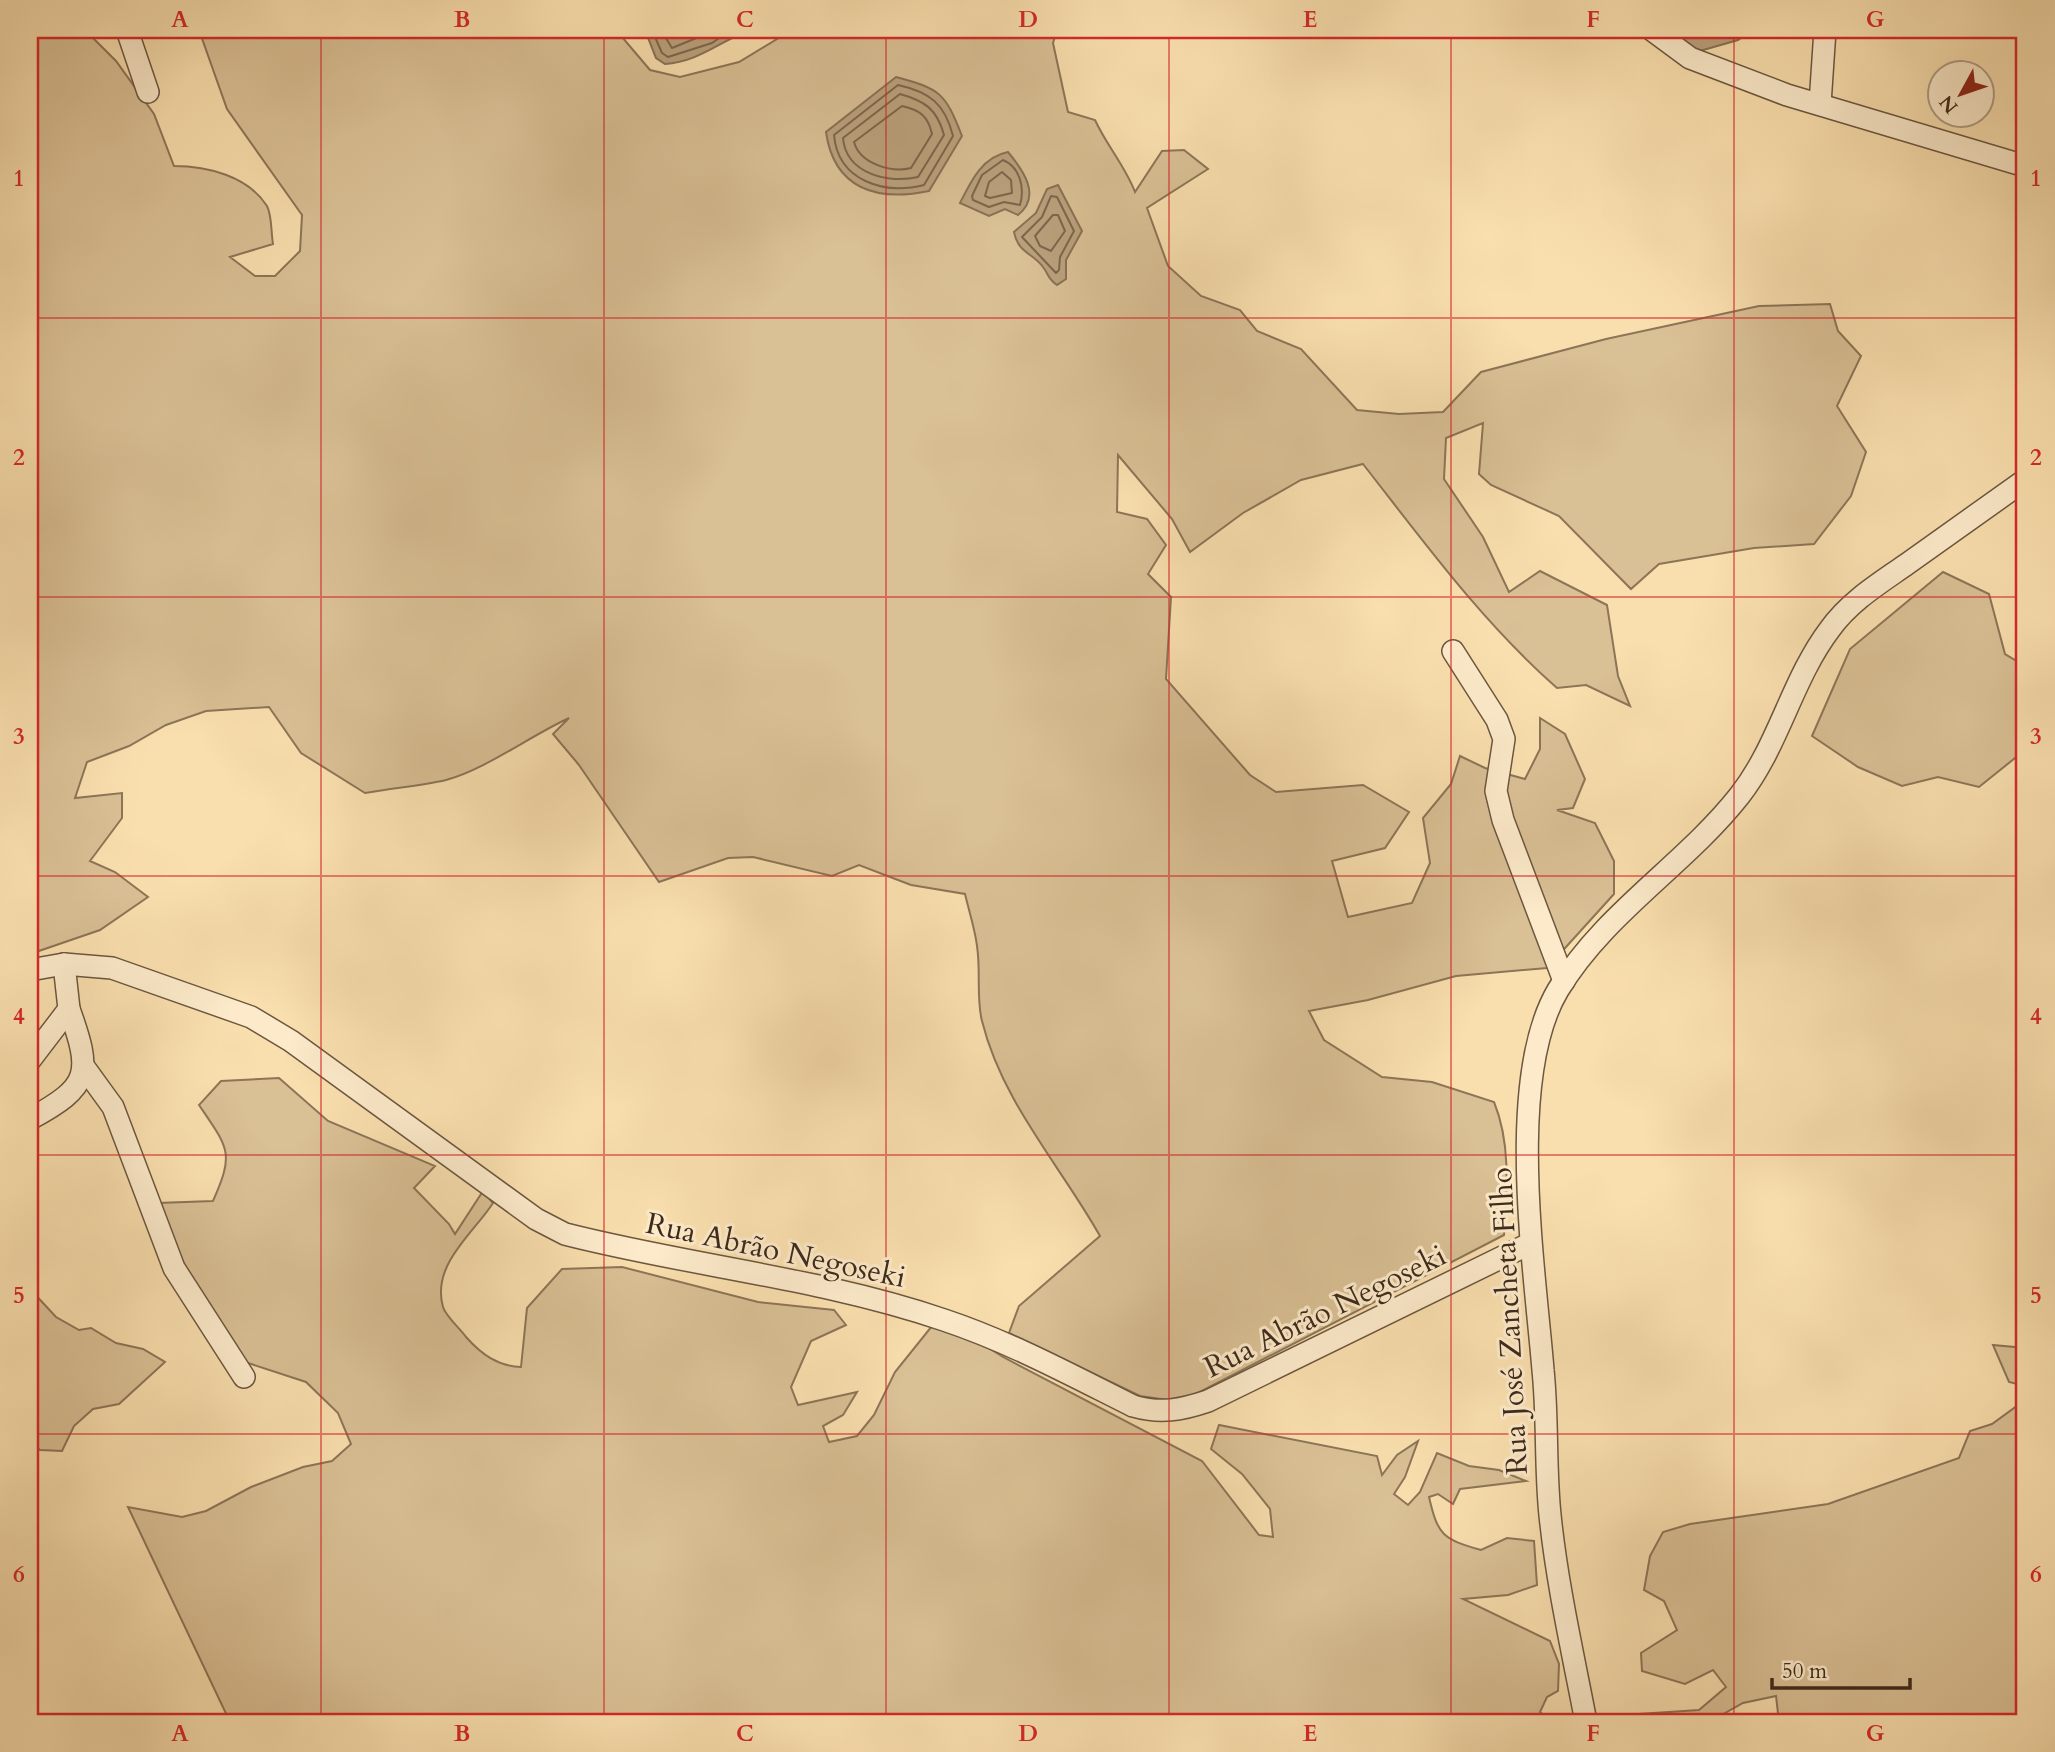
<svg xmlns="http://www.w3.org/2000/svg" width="2055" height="1752" font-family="Cardo,serif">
  <rect width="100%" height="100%" fill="#fadfae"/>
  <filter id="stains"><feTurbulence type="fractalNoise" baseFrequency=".00286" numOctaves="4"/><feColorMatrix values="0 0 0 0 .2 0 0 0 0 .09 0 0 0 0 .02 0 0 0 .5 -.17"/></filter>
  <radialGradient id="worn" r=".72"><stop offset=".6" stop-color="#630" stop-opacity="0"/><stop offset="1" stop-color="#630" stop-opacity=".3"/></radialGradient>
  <g fill="#dac095" stroke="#8c7558" stroke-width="2">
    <path d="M30,30H85L116,61L154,114L174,166C207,166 248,176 267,206C272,215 271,233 273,244L230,257L255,276H275L300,251L302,215L227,109L199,30H620L622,37L650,70L680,77L739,62L792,30H1057L1053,43L1068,112L1095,120C1107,146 1125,166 1135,192L1162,151L1184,150L1208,169L1147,208L1168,266L1201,296L1240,310L1257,331L1301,349L1357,410L1399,414L1443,412L1481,372L1606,339L1759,306L1830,304L1838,331L1861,356L1837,406L1866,452L1851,496L1814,544L1754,548L1659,564L1631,589L1559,516L1491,485L1479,474L1483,423L1446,438L1444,479L1483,537L1509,592L1540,571L1607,605L1618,676L1630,706L1586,685L1557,688C1482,622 1424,542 1363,464L1301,480L1243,513L1190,552L1172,519L1118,455L1117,512L1147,519L1166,545L1148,574L1171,597L1166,679L1250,775L1276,792L1363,785L1409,812L1385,848L1332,861L1348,917L1412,903L1430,863L1423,818L1451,784L1460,756L1485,768L1525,779L1540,749V718L1565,734L1585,779L1573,808L1557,810L1595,823L1614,861V894L1547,968L1456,976L1368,1000L1309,1011L1324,1040L1382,1077L1432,1082L1494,1102C1511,1143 1507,1191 1504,1235L1194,1395L1175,1401L1140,1396L1009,1333L1019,1306L1100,1236C1060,1165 1002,1102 982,1021C976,998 981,971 977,946C975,929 969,911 965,894L911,885L859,865L832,876L753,857L728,858L659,882L579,765L553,734L569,718C530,736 486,769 446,780C420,786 392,788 365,793L301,753L269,707L206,711L166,725L129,746L87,762L75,798L122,793V818L90,861L115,872L148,897L100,930L30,954Z"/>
    <path d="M1943,572L1989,594L2005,654L2025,666V750L1979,787L1938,777L1902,786L1858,767L1812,736L1850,649Z"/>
    <path d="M279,1078L328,1121L435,1166L414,1188L449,1224L455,1234L483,1191L493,1203C473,1234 431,1265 443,1307C446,1317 460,1328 466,1337C482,1355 498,1366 521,1367L527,1308L562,1269L622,1267L758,1302L834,1310L846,1325L811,1341L791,1387L798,1405L857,1392L843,1415L823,1426L829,1442L857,1436L874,1415L895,1372L932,1326L973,1338L1003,1357L1202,1461L1259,1535L1273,1537L1270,1509L1242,1474L1211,1449L1219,1425L1377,1456L1382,1475L1397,1455L1418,1441L1405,1477L1394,1494L1408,1505L1420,1492L1437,1453L1469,1466L1499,1470L1526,1481L1460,1489L1453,1504L1438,1494L1429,1497C1438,1536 1443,1539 1481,1550L1507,1538L1534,1541L1537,1585L1508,1595L1463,1599L1550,1641L1559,1664L1558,1691L1547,1697L1540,1712L1550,1721L1562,1719L1564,1722H230L128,1507L182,1517L206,1511L251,1487L303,1467L332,1461L351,1444L338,1413L306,1382L245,1362L202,1298L167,1231L158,1203L213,1201C235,1152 228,1148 199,1105L221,1081Z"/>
    <path d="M30,1289L56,1317L79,1330L91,1328L116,1343L143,1349L165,1362L119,1404L93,1409L74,1426L62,1451L40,1450L30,1441Z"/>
    <path d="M1993,1345L2025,1348V1386L2009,1382Z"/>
    <path d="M2025,1400V1493L2016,1506L2025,1545V1722H1779L1776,1696L1743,1703L1709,1722H1611L1609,1716L1699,1710L1726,1687L1713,1670L1685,1684L1642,1671L1641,1653L1677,1630L1664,1601L1644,1590L1650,1556L1663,1532L1690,1524L1828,1504L1959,1458L1970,1431L1992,1424Z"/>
  </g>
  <g fill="#baa17c" stroke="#887155" stroke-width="2">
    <path d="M645,30H751C721,40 699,62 665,64L656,58Z"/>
    <path d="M1675,30H1752L1738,40L1693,53L1681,45Z"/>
    <path d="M896,77C941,89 945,93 962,136L929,191C877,202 834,189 826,132Z"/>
    <path d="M1008,152C1023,170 1042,196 1018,215L1005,209L989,216L960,203C971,181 982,157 1008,152Z"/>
    <path d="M1058,185L1082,231L1066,260V279L1057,285C1048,279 1049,275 1043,267C1033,253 1018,253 1014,232L1036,213L1047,189Z"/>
  </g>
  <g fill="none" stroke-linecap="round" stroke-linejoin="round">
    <g stroke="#7c664c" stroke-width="2">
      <path d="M652,30L662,53L668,57L712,43L731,30"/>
      <path d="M661,30L672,48L716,30"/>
      <path d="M898,85C930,92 945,104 953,136L924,185C884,195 838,181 834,135Z"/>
      <path d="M900,94C925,101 937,109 944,135L918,177C889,184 846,174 843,138Z"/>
      <path d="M902,106C920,110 928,116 932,134L911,168C892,173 860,164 854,142Z"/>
      <path d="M1003,160C1020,167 1025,188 1020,205L1004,202L989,207L973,200L972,196L982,175Z"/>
      <path d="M1002,172L1011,180L1012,193L990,198L985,196L989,182Z"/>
      <path d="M1051,196L1057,197L1074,231L1060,257L1059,270L1056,273L1022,237L1042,217Z"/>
      <path d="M1053,215H1058L1065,231L1051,251L1040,246L1035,236Z"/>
    </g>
    <defs>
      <g id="minor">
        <path d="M127,30L148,92"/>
        <path d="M1652,30L1690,58L1787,95L2025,166"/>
        <path d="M1820,104L1825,30"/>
        <path d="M1453,651L1497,720L1504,739L1496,791L1503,820L1564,981"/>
        <path d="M30,970L64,964L112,968L251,1017L291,1041L536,1219L565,1234C690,1266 821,1278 944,1320C1010,1342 1071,1375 1133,1406C1161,1414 1181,1410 1208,1401L1529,1244"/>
        <path d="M30,1060L69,1009L64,964"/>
        <path d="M84,1067L113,1107L174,1268L244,1377"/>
        <path d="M30,1119C91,1086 92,1073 69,1009"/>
        <path d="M1586,1722C1573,1654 1557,1584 1550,1515C1545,1467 1548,1418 1543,1370C1535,1270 1505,1079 1558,990C1604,913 1685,865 1740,795C1779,745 1792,679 1830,629C1850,601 1880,583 1907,564C1946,536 1986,508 2025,480"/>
      </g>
    </defs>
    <use href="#minor" stroke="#6c5740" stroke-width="24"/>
    <use href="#minor" stroke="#fceaca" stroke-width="21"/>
  </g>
  <path fill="none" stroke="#d62828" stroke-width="2" stroke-opacity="0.55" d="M321,30V1722M604,30V1722M886,30V1722M1169,30V1722M1451,30V1722M1734,30V1722M30,318H2025M30,597H2025M30,876H2025M30,1155H2025M30,1434H2025"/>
  <g text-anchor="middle" stroke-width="6" stroke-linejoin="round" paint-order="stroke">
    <g font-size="30" fill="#3d2a1b" stroke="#fceaca">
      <text transform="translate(776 1250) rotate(12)" y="10">Rua Abrão Negoseki</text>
      <text transform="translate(1325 1311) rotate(-26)" y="10">Rua Abrão Negoseki</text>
      <text transform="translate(1509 1321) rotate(-93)" y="10">Rua José Zancheta Filho</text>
    </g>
  </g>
  <rect width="2055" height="1752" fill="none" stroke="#fadfae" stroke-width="77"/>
  <g transform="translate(1961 94) rotate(230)"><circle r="33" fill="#fceaca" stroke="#b09d84" stroke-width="2"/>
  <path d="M0-5L12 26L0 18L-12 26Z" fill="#8f2418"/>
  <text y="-10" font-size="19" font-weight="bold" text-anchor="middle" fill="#3d2a1b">N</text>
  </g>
  <path d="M1772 1678v10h138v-10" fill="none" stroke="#3d2a1b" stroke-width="3.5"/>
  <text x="1782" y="1678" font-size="21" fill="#3d2a1b" stroke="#fceaca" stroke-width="5" paint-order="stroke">50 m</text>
  <rect x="38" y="38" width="1978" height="1676" fill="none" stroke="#d62828" stroke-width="2.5"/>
  <g font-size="23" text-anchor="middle" font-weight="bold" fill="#d62828">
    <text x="180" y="27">A</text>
    <text x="462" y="27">B</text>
    <text x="745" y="27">C</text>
    <text x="1028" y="27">D</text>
    <text x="1310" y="27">E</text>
    <text x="1593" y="27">F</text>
    <text x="1875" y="27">G</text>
    <text x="19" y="186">1</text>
    <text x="2036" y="186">1</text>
    <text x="19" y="465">2</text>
    <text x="2036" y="465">2</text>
    <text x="19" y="744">3</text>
    <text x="2036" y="744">3</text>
    <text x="19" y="1024">4</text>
    <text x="2036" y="1024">4</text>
    <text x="19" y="1303">5</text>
    <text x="2036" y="1303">5</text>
    <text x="19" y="1582">6</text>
    <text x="2036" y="1582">6</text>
    <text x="180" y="1741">A</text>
    <text x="462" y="1741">B</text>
    <text x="745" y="1741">C</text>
    <text x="1028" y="1741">D</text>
    <text x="1310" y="1741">E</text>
    <text x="1593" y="1741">F</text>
    <text x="1875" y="1741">G</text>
  </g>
  <rect width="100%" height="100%" filter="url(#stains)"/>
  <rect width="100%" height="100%" fill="url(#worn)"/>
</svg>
